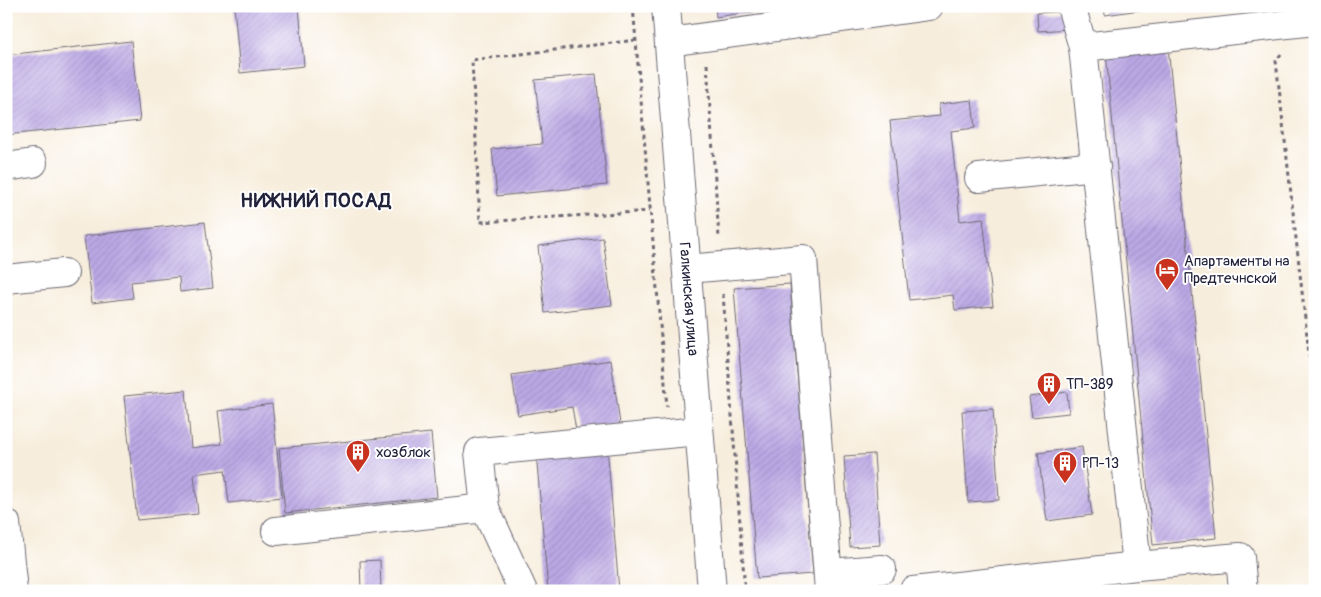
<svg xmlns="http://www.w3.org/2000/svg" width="1321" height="597" viewBox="0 0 1321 597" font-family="Pangolin,sans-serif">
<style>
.building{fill:url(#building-hatch)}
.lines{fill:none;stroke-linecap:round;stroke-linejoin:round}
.minor-casing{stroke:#6d6973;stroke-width:30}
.path{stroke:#6d6973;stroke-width:3;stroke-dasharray:4 4;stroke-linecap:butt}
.minor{stroke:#fff;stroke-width:28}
.labels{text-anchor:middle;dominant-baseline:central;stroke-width:4;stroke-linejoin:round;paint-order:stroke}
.poi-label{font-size:15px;fill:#22223b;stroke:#fff;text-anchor:start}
.street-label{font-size:15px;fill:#22223b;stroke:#fff}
.district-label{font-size:20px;font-weight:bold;letter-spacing:1px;fill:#22223b;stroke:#fff}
</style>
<defs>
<pattern id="building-hatch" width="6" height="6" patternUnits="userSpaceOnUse" patternTransform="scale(1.25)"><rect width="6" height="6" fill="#bba8e5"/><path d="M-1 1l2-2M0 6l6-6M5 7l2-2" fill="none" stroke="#a090c5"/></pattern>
</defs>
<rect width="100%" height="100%" fill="#fff"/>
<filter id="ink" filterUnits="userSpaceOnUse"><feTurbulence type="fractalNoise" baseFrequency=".02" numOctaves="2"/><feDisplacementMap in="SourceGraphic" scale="10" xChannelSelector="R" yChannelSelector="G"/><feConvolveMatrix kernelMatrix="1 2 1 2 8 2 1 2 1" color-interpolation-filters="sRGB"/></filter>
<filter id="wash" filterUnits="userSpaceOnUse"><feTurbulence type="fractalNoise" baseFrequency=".0096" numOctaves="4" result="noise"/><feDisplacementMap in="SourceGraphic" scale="20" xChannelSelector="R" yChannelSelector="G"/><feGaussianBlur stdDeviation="1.12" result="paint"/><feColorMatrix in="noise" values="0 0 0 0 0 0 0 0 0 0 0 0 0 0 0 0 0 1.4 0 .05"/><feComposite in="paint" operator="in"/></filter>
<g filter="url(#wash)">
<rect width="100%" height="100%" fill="#f7eddc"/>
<g id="blocks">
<path class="building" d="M234,6H299L304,66L240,73Z
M715,6H787V7L716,17Z
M1104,6H1161V7L1105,15Z
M1069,11L1071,29L1038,31L1037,13Z
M131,41L140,121L6,135V55Z
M1168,46L1216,538L1153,545L1106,53Z
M596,74L607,185L497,196L492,149L542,144L535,80Z
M972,100L975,128L951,131L960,221L983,218L993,306L955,310L953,295L909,300L890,121L940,116L939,104Z
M205,222L213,288L180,292L179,277L131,282L133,298L92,303L84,236Z
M603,238L612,305L545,313L538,246Z
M790,284L813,574L757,578L734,288Z
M611,360L620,424L576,430L572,407L518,415L512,375Z
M186,390L191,448L222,444L218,411L272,404L282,497L229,503L225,470L194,474L198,514L137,520L124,396Z
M1067,392L1069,413L1032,417L1029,397Z
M993,409L999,500L968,502L962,411Z
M431,433L437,497L285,513L279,448Z
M607,445L619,591H548L536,452Z
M1082,447L1092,515L1047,521L1038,453Z
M874,454L880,545L850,547L844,456Z
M380,560L381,591H361L360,561Z
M1200,587L1201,591H1168V589Z"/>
</g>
</g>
<g filter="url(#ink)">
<use href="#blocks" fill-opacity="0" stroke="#6d6973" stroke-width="1"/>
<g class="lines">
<defs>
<g id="minor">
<path id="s1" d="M666,6L712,591"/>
<path d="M1071,6L1083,47"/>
<path d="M669,42L929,6"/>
<path d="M6,167L33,163"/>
<path d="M979,178L1096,166"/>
<path d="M687,269L803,259L829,591"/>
<path d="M6,279L64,273"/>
<path d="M6,523L13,591"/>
<path d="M276,531L485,508"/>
<path d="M523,591L485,508L479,452L699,431"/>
<path d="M833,591L842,572L882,569"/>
<path d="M913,591L1137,566"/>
<path d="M1243,591L1240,557L1137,566L1083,47L1315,21"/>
</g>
</defs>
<use href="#minor" class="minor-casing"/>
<path class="path" d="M633,6L667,407
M636,40L472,60L480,222L650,211
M1281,54L1276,61L1315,407
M707,64L719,238
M723,294L745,591"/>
<use href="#minor" class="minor"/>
</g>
</g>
<defs>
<symbol id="hotel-pin" viewBox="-11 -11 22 30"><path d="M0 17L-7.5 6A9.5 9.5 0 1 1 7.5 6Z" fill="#c8321e" stroke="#fff"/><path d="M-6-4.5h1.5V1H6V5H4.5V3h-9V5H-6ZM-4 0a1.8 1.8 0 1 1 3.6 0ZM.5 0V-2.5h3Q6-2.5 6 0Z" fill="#fff"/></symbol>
<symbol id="building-pin" viewBox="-11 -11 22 30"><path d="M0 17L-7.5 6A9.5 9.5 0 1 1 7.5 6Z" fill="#c8321e" stroke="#fff"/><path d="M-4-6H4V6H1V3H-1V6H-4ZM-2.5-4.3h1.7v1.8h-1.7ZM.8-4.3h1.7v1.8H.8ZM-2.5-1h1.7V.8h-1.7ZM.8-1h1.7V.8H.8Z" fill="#fff"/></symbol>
</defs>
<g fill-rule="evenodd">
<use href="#hotel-pin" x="1153" y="256" width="28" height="38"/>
<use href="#building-pin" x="1035" y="370" width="28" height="38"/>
<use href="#building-pin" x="344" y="438" width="28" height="38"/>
<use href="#building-pin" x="1051" y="449" width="28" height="38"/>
</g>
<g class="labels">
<g class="poi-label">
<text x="1184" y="261">Апартаменты на<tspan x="1184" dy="17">Предтечнской</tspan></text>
<text x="1066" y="384">ТП-389</text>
<text x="376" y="452">хозблок</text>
<text x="1082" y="463">РП-13</text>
</g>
<g class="street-label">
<text stroke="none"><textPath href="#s1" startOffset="294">Галкинская улица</textPath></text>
</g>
<g class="district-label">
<text x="316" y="200">НИЖНИЙ ПОСАД</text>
</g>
</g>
<rect width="1321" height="597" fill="none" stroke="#fff" stroke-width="25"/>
</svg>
